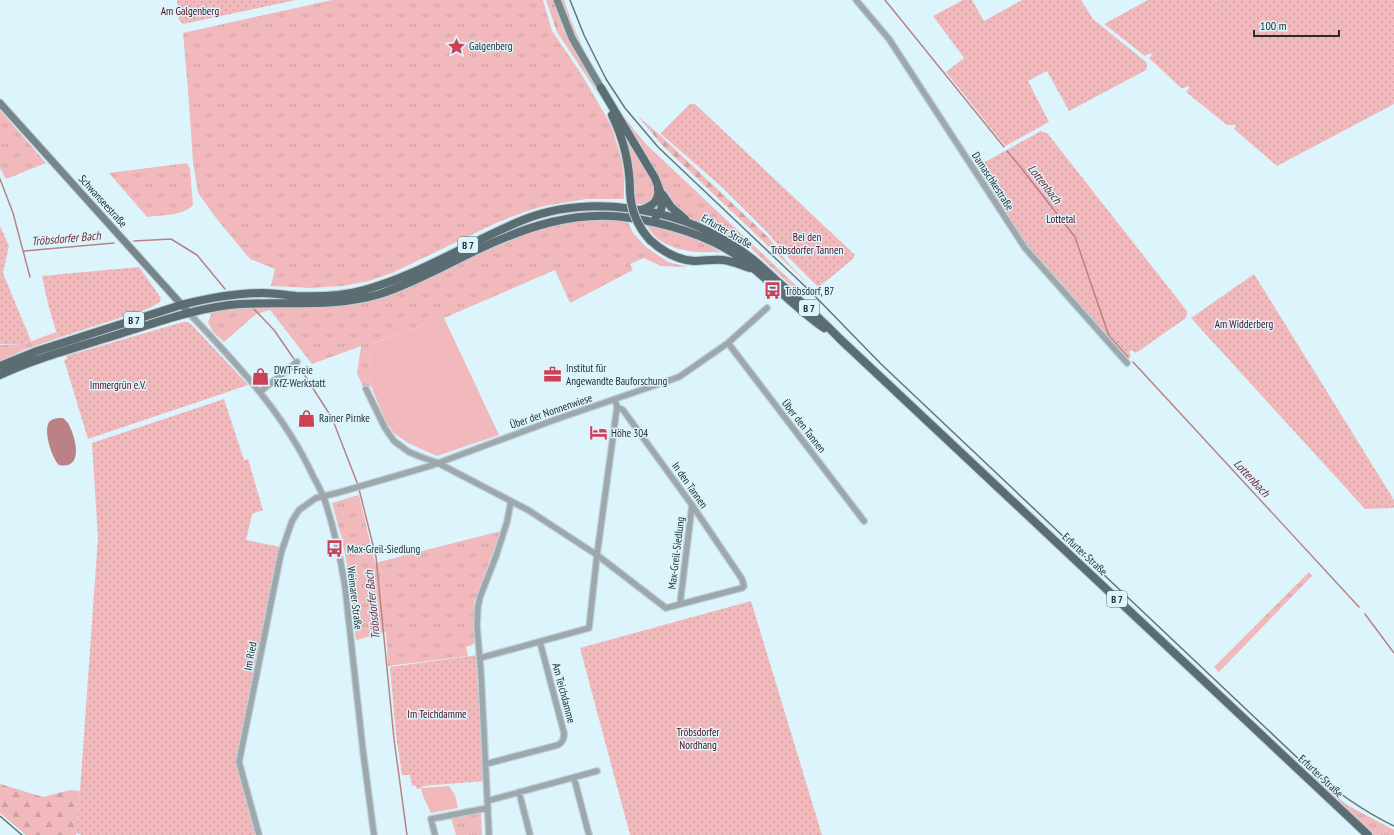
<svg xmlns="http://www.w3.org/2000/svg" width="1394" height="835" viewBox="0 0 1394 835" font-family="'PT Sans Narrow',sans-serif">
<style>
.grass{fill:url(#grass-tufts)}
.forest{fill:url(#forest-firs)}
.park{fill:#f1b9bb}
.garden{fill:url(#garden-dots)}
.water{fill:#bb8184}
.lines{fill:none;stroke-linecap:round;stroke-linejoin:round}
.stream{stroke:#bb8184;stroke-width:1.5}
.street-casing{stroke:#bbd2d8;stroke-width:8}
.secondary-casing{stroke:#bbd2d8;stroke-width:9}
.primary-casing{stroke:#bbd2d8;stroke-width:10}
.street{stroke:#9ea8ac;stroke-width:5.5}
.secondary{stroke:#77868b;stroke-width:7}
.primary{stroke:#5b6d73;stroke-width:8}
.rail{stroke:#657478;stroke-width:1.5}
.primary-bridge-casing{stroke:#bbd2d8;stroke-width:10;stroke-linecap:butt}
.primary-bridge{stroke:#5b6d73;stroke-width:8}
.labels{text-anchor:middle;dominant-baseline:central;stroke-width:3;stroke-linejoin:round;paint-order:stroke}
.shield{fill:#dcf5fc;stroke:#5d6b6f;stroke-width:1}
.shield-label{font-size:10px;font-weight:bold;fill:#263033}
.park-label{font-size:11px;fill:#510818;stroke:#dcf5fc}
.poi-label{font-size:11px;fill:#263033;stroke:#dcf5fc;text-anchor:start}
.street-label{font-size:11px;fill:#263033;stroke:#dcf5fc}
.water-label{font-size:12px;font-style:italic;fill:#762d36;stroke:#dcf5fc}
</style>
<defs>
<pattern id="grass-tufts" width="24" height="20" patternUnits="userSpaceOnUse"><rect width="24" height="20" fill="#f1b9bb"/><path d="M3 7l-1-3M5 7V3M7 7l1-3M15 17l-1-3M17 17v-4M19 17l1-3" fill="none" stroke="#ce9fa1"/></pattern>
<pattern id="forest-firs" width="22" height="20" patternUnits="userSpaceOnUse"><rect width="22" height="20" fill="#f1b9bb"/><path d="M5 1l3.5 6h-7zM16 11l3.5 6h-7z" fill="#ce9fa1"/></pattern>
<pattern id="garden-dots" width="8" height="8" patternUnits="userSpaceOnUse"><rect width="8" height="8" fill="#f1b9bb"/><path d="M2 2h.1M6 6h.1" fill="none" stroke="#ce9fa1" stroke-width="1.8" stroke-linecap="round"/></pattern>
</defs>
<rect width="100%" height="100%" fill="#dcf5fc"/>
<path class="grass" d="M332,0H543L552,31L580,72L603,111L612,128L622,161L624,177V199H586L544,206L524,212L496,223L392,273L369,281L343,286L311,288L271,286L275,269L250,259L216,218L198,193L193,162L188,90L183,33Z
M560,0H564C581,53 610,103 647,145L805,294L806,295L804,296H802L743,241L735,236L733,238L721,234L686,217L676,210L667,196L656,173L579,47Z
M563,28C572,50 588,69 597,92L557,32Z
M0,110L46,163L6,179L0,168Z
M629,141C637,154 648,168 652,183C654,187 655,194 653,198C650,206 640,206 634,202L626,143Z
M187,163L190,169L193,205C184,216 161,215 147,217L109,173Z
M574,220H627L633,233L646,247L668,262L688,267L661,266L644,258L630,264L633,270L570,303L555,270L444,318L384,339L370,346L369,374L371,386L364,389L357,373L361,346L312,364L270,310L256,314L224,342L213,332L208,322L211,315L210,313L223,310L261,305L381,296L528,232Z
M645,224C672,232 699,237 722,253C713,251 705,253 697,252C684,251 668,247 658,239C653,235 649,229 645,224Z
M56,332L58,338L26,349L0,361V345L24,344Z
M359,495L375,563L501,531L474,603V644L466,647L468,656L388,666L386,632L356,640L350,580L342,539L332,503Z
M1309,572L1312,576L1219,672L1214,667Z
M1307,771L1347,805L1394,830V835H1372L1305,773Z
M481,813L482,835H456L451,818Z"/>
<path class="forest" d="M546,0H554L563,28L557,32Z
M638,116L661,136L769,238L787,262L811,287L661,144Z
M0,784L43,797L70,790L80,791L76,835H26L0,813Z"/>
<path class="park" d="M444,318L499,435L437,456L408,443L394,433L386,422L371,386L369,374L370,346L384,339Z
M449,786L455,795L458,808L431,813L423,796L421,788Z"/>
<path class="garden" d="M177,0H296L183,24L179,20Z
M963,0H972L984,21L1022,0H1081L1093,19L1146,62L1147,64L1146,70L1069,111L1047,71L1028,81L1049,122L1005,146L946,72L964,58L933,16Z
M1148,0H1214L1216,1L1218,0H1394V104L1277,166L1234,129L1236,126L1235,125H1227L1186,92L1190,87L1188,86L1184,88H1181L1149,58L1152,55L1151,53L1145,56L1104,24Z
M690,104H695L855,255L853,259L820,286H817L789,258L767,232L723,188L661,134V133Z
M1041,131L1048,134L1187,311L1186,318L1136,353L1131,350L1129,352L1131,356L1127,360L1027,246L976,167Z
M0,226L9,246L3,273L31,341L24,344H0Z
M139,267L161,298L160,302L150,308L58,338L48,304L42,276Z
M1254,274L1394,500V508L1365,509L1191,318Z
M183,322H188L192,325L248,385L88,439L64,360L67,359L66,356Z
M224,399L244,460L248,459L263,510L252,514L246,540L280,547L238,761L258,835H82L76,833L80,791L98,538L92,443Z
M751,601L822,835H630L580,648Z
M478,655L484,781L423,786L421,788L417,789L416,786L412,785L410,775H402L396,735L390,667Z"/>
<path class="water" d="M63,418C65,420 68,422 69,425C76,438 84,470 59,465C52,459 42,428 50,421C54,418 58,418 63,418Z"/>
<g class="lines">
<path class="stream" d="M885,0L1004,147
M1007,151L1022,169L1075,237L1109,336L1128,357
M0,179L13,213L30,277
M134,241L171,239L197,255L225,289
M24,251L114,243
M254,309L274,330L294,359
M1133,362L1359,607
M298,365L332,418L358,485
M359,489L376,557L394,739L407,835
M1365,614L1394,653"/>
<defs>
<path id="street" d="M856,0L889,39L1025,248L1127,363
M189,313C236,363 284,413 313,476C317,483 321,491 324,498C334,527 340,556 345,586L363,751L374,835
M728,343L864,521
M366,389L385,428L394,441L409,452L421,457L438,463L528,510L597,555L666,608L742,588L744,586L742,579L692,505L623,410L617,407L615,400
M260,392L297,362
M680,604L692,505
M480,658L589,628L597,555L617,407
M486,764L558,745C563,742 564,739 564,733L540,642
M574,778L589,835
M519,792L530,835
M487,801L597,771
M259,835L239,762L281,553L292,521L299,510L316,498L337,493L430,466L554,420L679,377L728,343L767,308
M435,835L431,819L488,808
M489,835L481,674L477,626L478,606L480,597L496,556L507,522L511,501"/>
<path id="secondary" d="M557,0L572,38L601,88
M0,103L189,313"/>
<path id="primary" d="M601,88L655,178L663,199L661,210L656,217
M612,115C624,140 630,164 630,192
M663,195L671,207L685,219
M641,210C652,206 660,201 658,189
M650,240C662,251 677,260 694,261C704,261 713,259 723,260C732,261 741,265 750,268
M0,366L37,351L181,305C209,298 235,293 263,293C274,293 285,295 296,296C318,297 342,296 364,290C420,275 469,242 523,220C588,194 673,207 731,244C748,254 762,267 776,280C798,299 820,318 840,339L1368,835
M0,375C36,358 75,348 113,336C151,324 190,310 229,305C280,300 330,309 380,294C414,283 445,265 477,250C525,227 577,209 631,218C666,223 710,236 739,257C769,279 794,307 824,328"/>
</defs>
<use href="#street" class="street-casing"/>
<use href="#secondary" class="secondary-casing"/>
<use href="#primary" class="primary-casing"/>
<use href="#street" class="street"/>
<use href="#secondary" class="secondary"/>
<use href="#primary" class="primary"/>
<path class="rail" d="M570,0L584,35L606,79L625,108L658,147L810,291L881,364L1305,765C1332,789 1361,810 1394,826
M0,816L22,835"/>
<defs>
<path id="primary-bridge" d="M630,192C631,210 637,226 650,240"/>
</defs>
<use href="#primary-bridge" class="primary-bridge-casing"/>
<use href="#primary-bridge" class="primary-bridge"/>
</g>
<defs>
<symbol id="sight-bare" viewBox="-9 -9 18 18"><path d="M0-6L1.8-2.2L6-1.7L2.9 1.2L3.7 5.4L0 3.3L-3.7 5.4L-2.9 1.2L-6-1.7L-1.8-2.2Z" fill="#cf3f56" stroke="#dcf5fc" stroke-width="2.5" paint-order="stroke"/></symbol>
<symbol id="bus-bare" viewBox="-9 -9 18 18"><path d="M-5-6H5V4H4V6H2V4H-2V6H-4V4H-5ZM-3.5-4V0h7V-4ZM-3.5 1.2v1.5H-2V1.2ZM2 1.2v1.5H3.5V1.2Z" fill="#cf3f56" stroke="#dcf5fc" stroke-width="2.5" paint-order="stroke"/></symbol>
<symbol id="office-bare" viewBox="-9 -9 18 18"><path d="M-6-3h4V-5.5h4V-3h4V5H-6ZM-1-4.5V-3h2v-1.5ZM-6 0V1H6V0Z" fill="#cf3f56" stroke="#dcf5fc" stroke-width="2.5" paint-order="stroke"/></symbol>
<symbol id="shop-bare" viewBox="-9 -9 18 18"><path d="M-5-2.5h2.3a2.7 3.5 0 0 1 5.4 0H5L5.5 6h-11ZM-1.5-2.5h3a1.5 2.3 0 0 0-3 0Z" fill="#cf3f56" stroke="#dcf5fc" stroke-width="2.5" paint-order="stroke"/></symbol>
<symbol id="hotel-bare" viewBox="-9 -9 18 18"><path d="M-6-4.5h1.5V1H6V5H4.5V3h-9V5H-6ZM-4 0a1.8 1.8 0 1 1 3.6 0ZM.5 0V-2.5h3Q6-2.5 6 0Z" fill="#cf3f56" stroke="#dcf5fc" stroke-width="2.5" paint-order="stroke"/></symbol>
</defs>
<g fill-rule="evenodd">
<use href="#sight-bare" x="444" y="34" width="25" height="25"/>
<use href="#bus-bare" x="760" y="278" width="25" height="25"/>
<use href="#office-bare" x="540" y="362" width="25" height="25"/>
<use href="#shop-bare" x="248" y="364" width="25" height="25"/>
<use href="#shop-bare" x="294" y="406" width="25" height="25"/>
<use href="#hotel-bare" x="586" y="420" width="25" height="25"/>
<use href="#bus-bare" x="322" y="536" width="25" height="25"/>
</g>
<g class="labels">
<g class="shield">
<rect x="458" y="237" width="20" height="16" rx="3"/>
<rect x="799" y="300" width="20" height="16" rx="3"/>
<rect x="124" y="312" width="20" height="16" rx="3"/>
<rect x="1107" y="591" width="20" height="16" rx="3"/>
</g>
<g class="shield-label">
<text x="468" y="245">B 7</text>
<text x="809" y="308">B 7</text>
<text x="134" y="320">B 7</text>
<text x="1117" y="599">B 7</text>
</g>
<g class="park-label">
<text x="190" y="11">Am Galgenberg</text>
<text x="1061" y="219">Lottetal</text>
<text x="807" y="237">Bei den<tspan x="807" dy="13">Tröbsdorfer Tannen</tspan></text>
<text x="1244" y="324">Am Widderberg</text>
<text x="118" y="385">Immergrün e.V.</text>
<text x="437" y="714">Im Teichdamme</text>
<text x="698" y="732">Tröbsdorfer<tspan x="698" dy="13">Nordhang</tspan></text>
</g>
<g class="poi-label">
<text x="469" y="46">Galgenberg</text>
<text x="785" y="291">Tröbsdorf, B7</text>
<text x="566" y="368">Institut für<tspan x="566" dy="13">Angewandte Bauforschung</tspan></text>
<text x="274" y="370">DWT Freie<tspan x="274" dy="13">KfZ-Werkstatt</tspan></text>
<text x="319" y="418">Rainer Pirnke</text>
<text x="611" y="433">Höhe 304</text>
<text x="347" y="549">Max-Greil-Siedlung</text>
</g>
<g class="street-label">
<text transform="translate(993 181) rotate(57)">Damaschkestraße</text>
<text transform="translate(103 201) rotate(48)">Schwanseestraße</text>
<text transform="translate(727 231) rotate(30)">Erfurter Straße</text>
<text transform="translate(551 411) rotate(-19)">Über der Nonnenwiese</text>
<text transform="translate(804 426) rotate(52)">Über den Tannen</text>
<text transform="translate(690 485) rotate(55)">In den Tannen</text>
<text transform="translate(676 553) rotate(-83)">Max-Greil-Siedlung</text>
<text transform="translate(1085 554) rotate(43)">Erfurter Straße</text>
<text transform="translate(355 598) rotate(83)">Weimarer Straße</text>
<text transform="translate(250 656) rotate(-79)">Im Ried</text>
<text transform="translate(564 693) rotate(75)">Am Teichdamme</text>
<text transform="translate(1321 776) rotate(43)">Erfurter Straße</text>
</g>
<g class="water-label">
<text transform="translate(1045 184) rotate(52)">Lottenbach</text>
<text transform="translate(66 238) rotate(-5)">Tröbsdorfer Bach</text>
<text transform="translate(1252 478) rotate(47)">Lottenbach</text>
<text transform="translate(372 605) rotate(-96)">Tröbsdorfer Bach</text>
</g>
</g>
<path d="M1254 30v6h85v-6" fill="none" stroke="#263033" stroke-width="2"/>
<text x="1260" y="30" font-size="12" fill="#263033" stroke="#dcf5fc" stroke-width="3" paint-order="stroke">100 m</text>
</svg>
